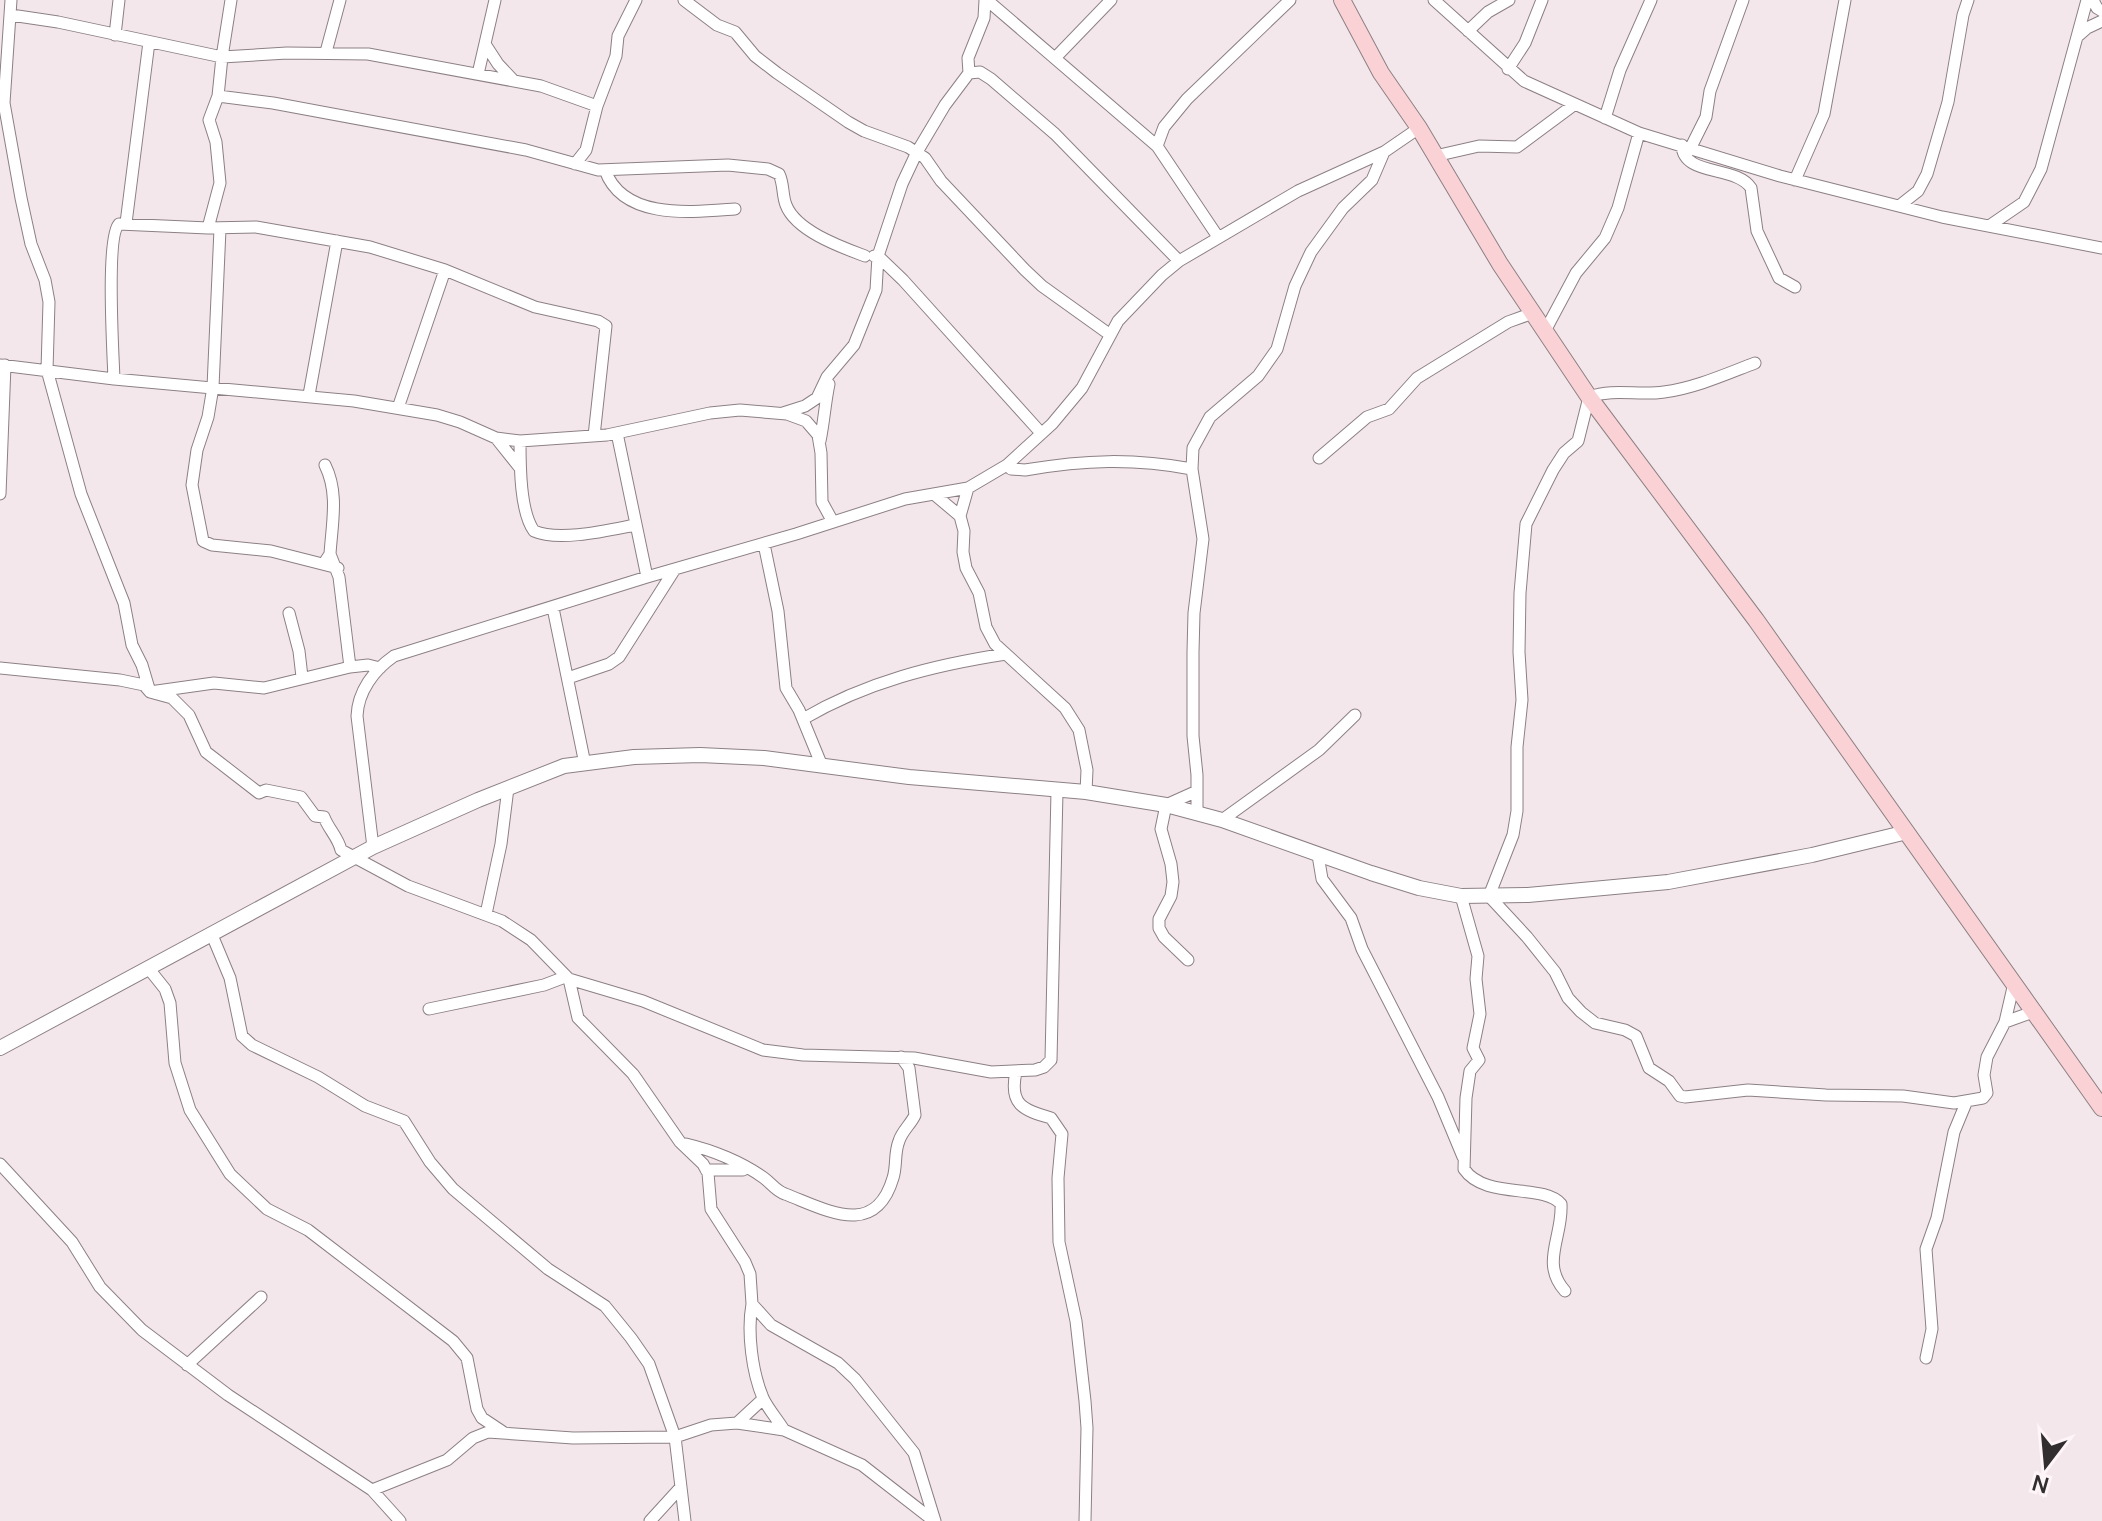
<svg xmlns="http://www.w3.org/2000/svg" width="2102" height="1521" viewBox="0 0 2102 1521" font-family="Manrope,sans-serif">
<style>
.lines{fill:none;stroke-linecap:round;stroke-linejoin:round}
.minor-casing{stroke:#8c8084;stroke-width:13}
.tertiary-casing{stroke:#8c8084;stroke-width:16}
.secondary-casing{stroke:#8c8084;stroke-width:18}
.minor{stroke:#fff;stroke-width:11}
.tertiary{stroke:#fff;stroke-width:14}
.secondary{stroke:#fad2d6;stroke-width:16}
</style>
<rect width="100%" height="100%" fill="#f4e7eb"/>
<g class="lines">
<defs>
<path id="minor" d="M11,0L4,103L21,198L31,244L45,280L49,302L47,370L81,494L124,603L132,645L142,665L150,692L172,698L189,715L206,752L259,793L266,790L301,797L315,816L324,817C329,830 338,837 341,850L408,886L502,921L531,940L569,979L643,1001L763,1050L803,1055L914,1058L991,1072L1035,1070L1044,1067L1051,1060L1057,791
M231,0L222,57L287,53L368,54L541,86L597,106L586,150L575,164
M684,0L717,25L735,32L755,56L777,73L848,122L864,131L908,147L925,158L941,181L1025,270L1042,286L1109,334
M987,0L1157,146
M1434,0L1524,81L1639,133L1780,176L1942,217L2102,248
M2093,0L2097,8L2102,11
M11,15L58,22L222,57L218,96L209,120L216,142L220,183L208,228
M1468,31L1488,12L1509,0
M115,35L119,0
M2079,35L2087,28L2102,21
M485,44L498,64L514,81
M326,52L340,0
M1055,58L1111,0
M1508,69L1525,43L1542,0
M969,73L980,72L991,79L1055,134L1179,261
M478,74L495,0
M218,96L273,103L526,150L598,170L728,165L768,169L779,174C784,184 782,195 786,205C796,231 841,247 865,256
M597,106L616,56L618,36L636,0
M1605,118L1620,70L1651,0
M1682,145C1683,177 1736,165 1751,188L1757,231L1779,278L1795,287
M1691,147L1706,117L1710,91L1743,0
M1435,156L1479,146L1517,147L1575,104
M605,170C623,221 694,212 735,209
M1795,180L1824,114L1845,0
M1899,206L1918,191L1927,174L1948,102L1963,15L1968,0
M126,223L149,42
M1989,226L2024,202L2041,169L2087,0
M220,229L213,387L208,417L197,450L192,485L203,541L212,545L271,551L338,568
M1218,237L1157,146L1164,127L1187,99L1290,0
M874,256H878L903,280L1041,433
M1545,331L1576,273L1605,238L1618,208L1639,133
M1755,363C1726,374 1695,388 1664,392C1638,396 1615,388 1589,397L1578,441L1564,453L1553,470L1526,524L1520,593L1519,652L1522,700L1517,747V811L1513,835L1489,896L1527,937L1555,972L1568,998L1581,1012L1595,1023L1625,1030L1636,1036L1649,1068L1669,1081L1680,1096L1685,1097L1748,1090L1826,1095L1903,1096L1954,1103L1983,1098L1987,1093L1984,1075L1987,1057L2005,1022L2014,983
M0,365L114,379L354,401L437,415L460,422L496,438L520,441L607,435L710,413L740,410L787,414L806,421L818,435L821,453L822,502L833,522
M114,379C113,353 106,236 119,224L208,228L256,227L370,247L445,270
M309,395L337,241
M398,408L445,270L535,307L598,321L606,326L594,436
M783,413L805,406L817,398L827,377L854,345L876,290L878,256L902,184L917,152L945,105L969,73L968,58L984,18L985,0
M617,433L647,577
M496,438L520,468
M520,441C520,465 520,512 534,531C559,542 609,530 635,525
M820,441C824,422 825,403 829,384
M1319,458L1367,417L1389,409L1417,378L1508,322L1533,313
M325,465C339,493 332,523 330,554L326,560
M1007,465L1011,469L1025,470C1085,460 1132,458 1192,469
M968,488L960,516L964,531L963,552L966,568L979,593L986,627L995,644L1065,708L1079,730L1087,770L1086,792
M0,494L5,365
M935,495L960,516
M764,544L778,611L786,688L799,710L822,766
M330,554L339,577L350,667
M553,608L585,764
M289,613L299,651L302,677
M0,668L120,680L144,685L150,692L214,683L264,688L350,667L368,665L380,668
M568,678L609,664L619,657L675,569
M803,719C866,682 934,665 1006,654
M1197,813V775L1193,736V652L1194,613L1203,539L1192,469L1193,448L1210,417L1258,376L1277,349L1295,286L1311,252L1343,208L1372,180L1384,152
M1222,820L1319,750L1355,715
M373,847L357,716C358,691 374,670 394,656L647,577L796,534L905,499L968,488L1007,465L1052,424L1082,388L1118,321L1162,275L1179,261L1298,191L1384,152L1419,128
M1318,855L1322,879L1351,918L1362,949L1438,1097L1463,1157
M1461,896L1478,956L1476,979L1480,1014L1473,1048L1479,1060L1470,1071L1466,1098L1464,1169C1485,1200 1543,1183 1561,1204C1563,1237 1540,1263 1565,1291
M486,914L501,844L508,788
M212,935L230,978L242,1036L252,1045L318,1077L365,1106L404,1121L430,1162L453,1189L548,1269L605,1306L631,1338L649,1364L675,1437L685,1521
M1188,960L1164,937L1159,928V919L1171,896L1173,882L1171,864L1161,829L1166,805L1195,792
M149,969L165,989L170,1003L175,1063L190,1110L230,1174L267,1209L308,1230L453,1341L467,1358L477,1409L482,1418L503,1432
M569,979L578,1018L633,1074L680,1142L703,1164L708,1173L711,1209L745,1262L750,1274L752,1304L771,1325L838,1363L855,1379L914,1453L935,1521
M429,1009L544,985L565,977
M2005,1022L2036,1011
M1016,1072C1009,1104 1022,1110 1051,1118L1062,1134L1058,1178L1059,1242L1076,1321L1085,1401L1087,1428L1085,1521
M686,1144C712,1150 742,1162 764,1178C772,1184 776,1191 785,1194C827,1210 875,1239 893,1178C897,1166 894,1153 899,1141C902,1131 911,1124 915,1115L909,1068L901,1057
M0,1164L72,1242L100,1287L142,1330L228,1395L372,1490L400,1521
M706,1170H743
M752,1304C747,1332 752,1372 763,1398C768,1409 778,1420 784,1430
M1926,1358L1932,1329L1926,1249L1937,1218L1954,1132L1966,1103
M187,1365L261,1297
M737,1423L763,1399
M372,1490L447,1460L473,1438L488,1432L573,1438L675,1437L711,1425L737,1423L784,1430L862,1465L934,1521
M650,1521L681,1487"/>
<path id="tertiary" d="M0,1048L373,847L478,800L564,766L634,757L700,755L764,758L909,777L1086,792L1166,805L1222,820L1371,873L1419,888L1461,896L1528,895L1668,882L1812,855L1907,832"/>
<path id="secondary" d="M1342,0L1381,73L1419,128L1500,264L1589,397L1756,620L2102,1108"/>
</defs>
<use href="#minor" class="minor-casing"/>
<use href="#tertiary" class="tertiary-casing"/>
<use href="#secondary" class="secondary-casing"/>
<use href="#minor" class="minor"/>
<use href="#tertiary" class="tertiary"/>
<use href="#secondary" class="secondary"/>
</g>
<g transform="translate(2046 1465) rotate(196)" stroke="#fef5f8" stroke-width="6" paint-order="stroke">
<path d="M0-6L14 30L0 20L-14 30Z" fill="#322d2f"/>
<text y="-12" font-size="22" font-weight="bold" text-anchor="middle" fill="#322d2f">N</text>
</g>
</svg>
